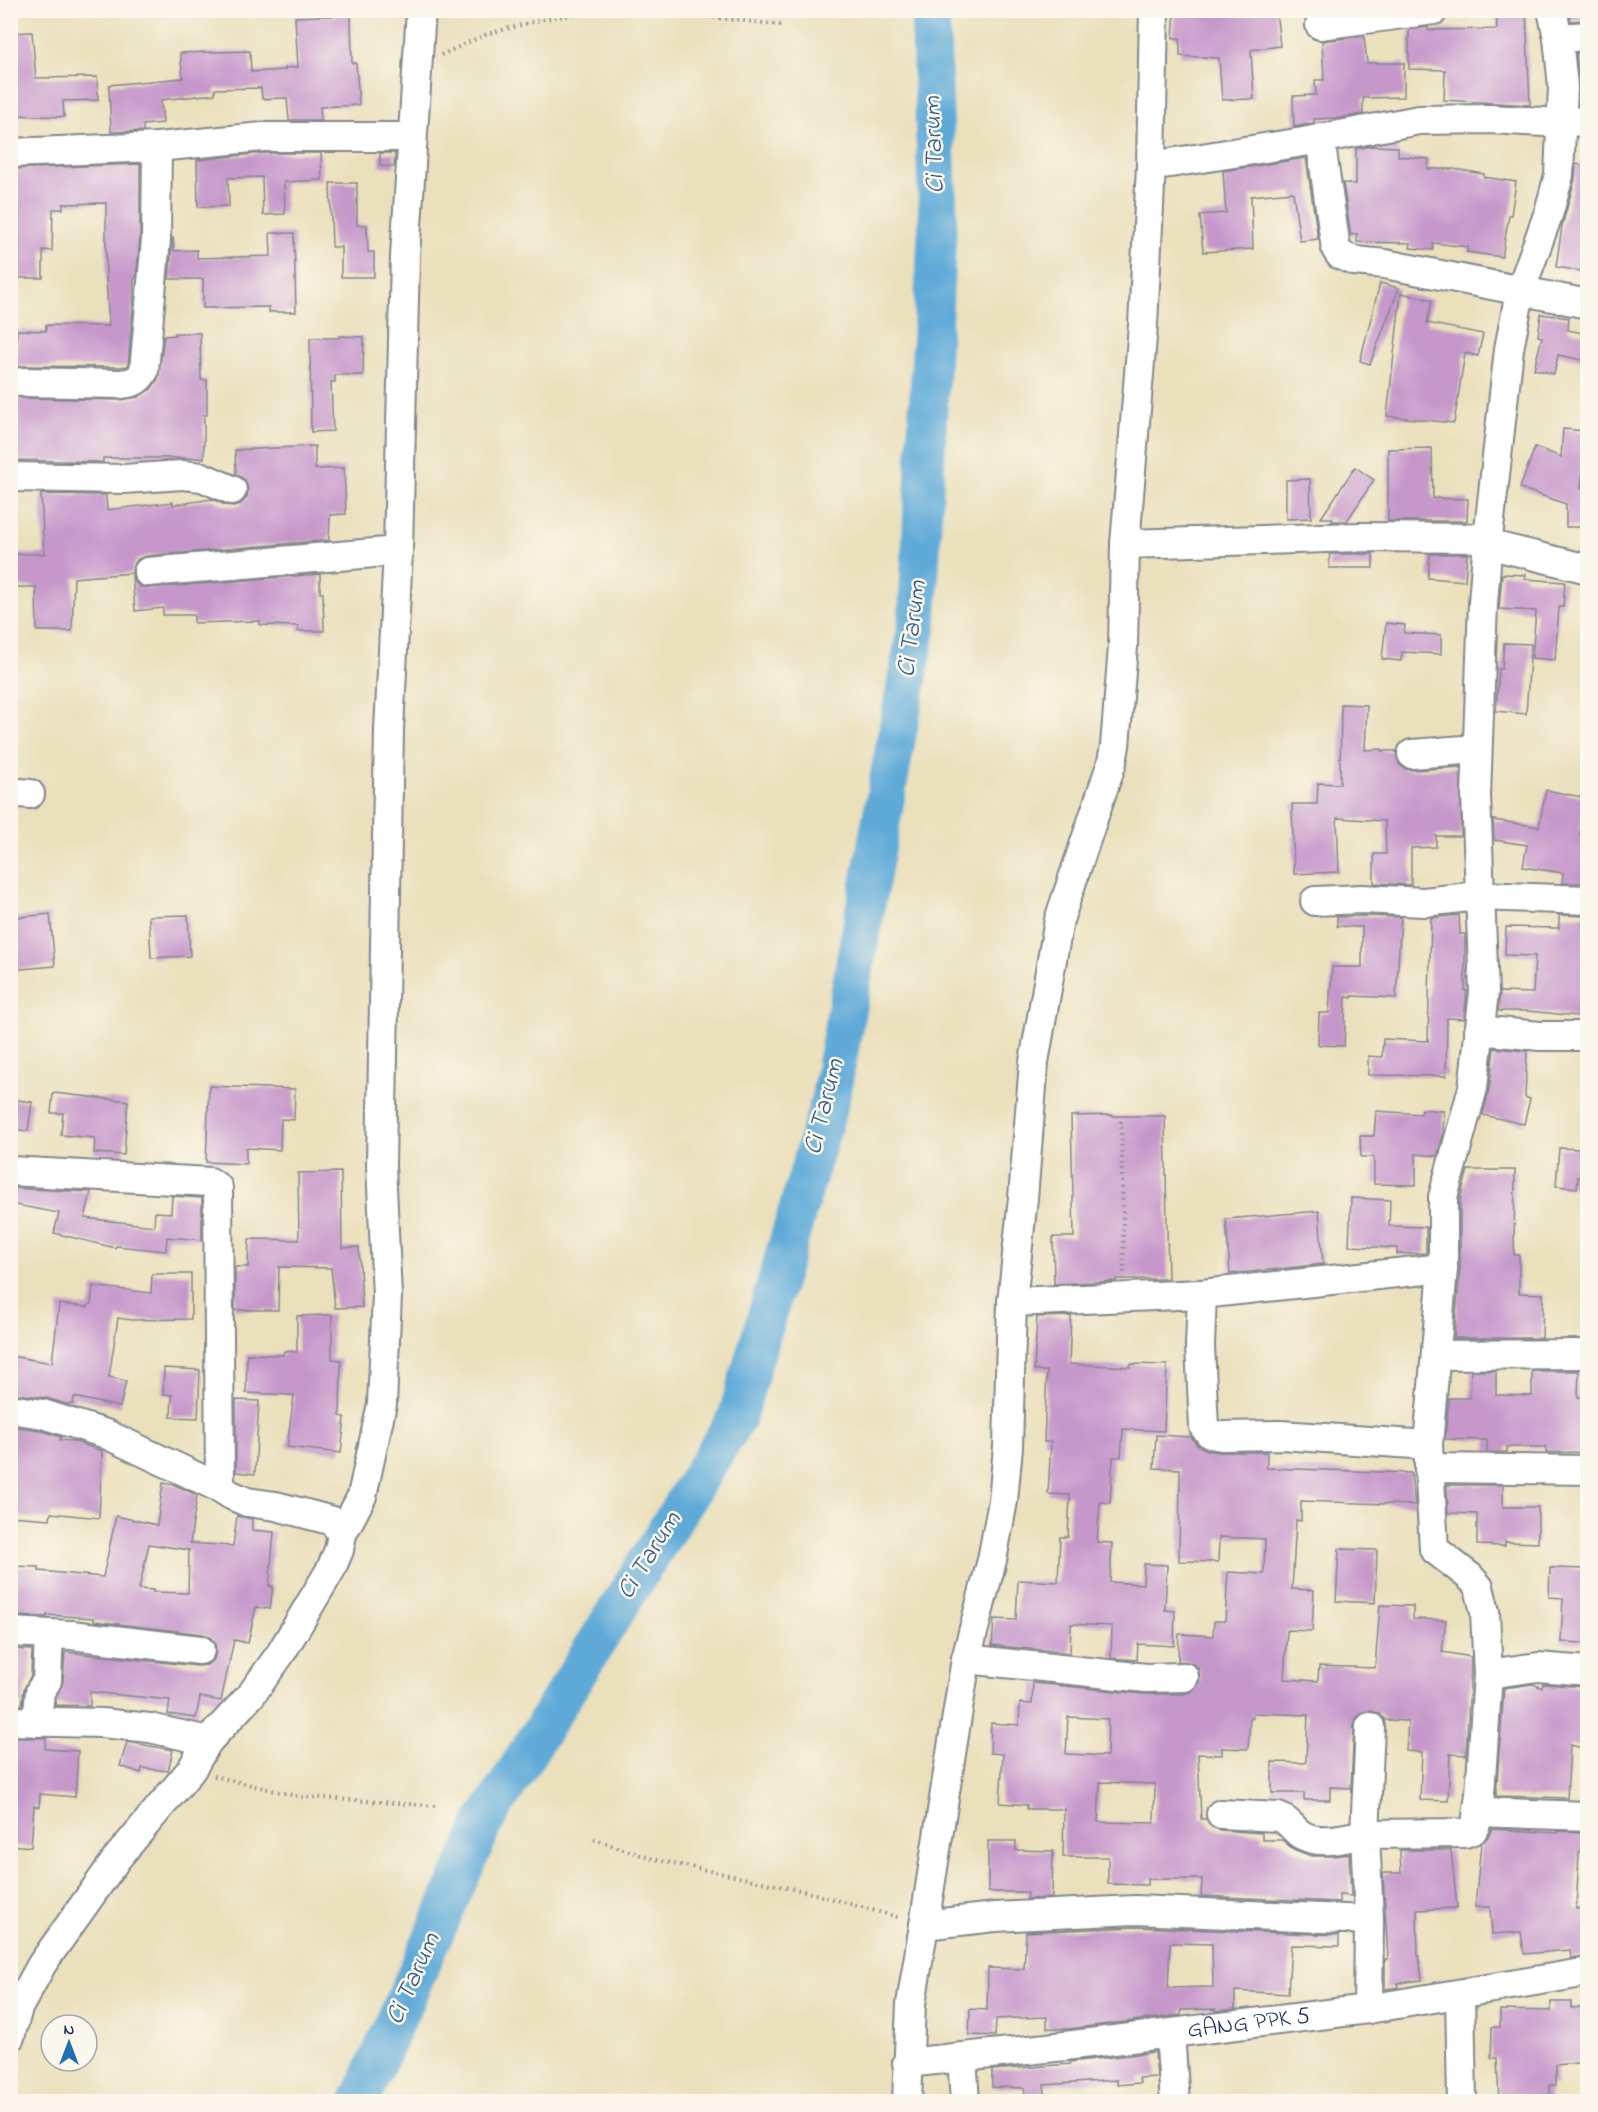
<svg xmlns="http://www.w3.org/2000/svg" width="1598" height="2112" viewBox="0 0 1598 2112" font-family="'Indie Flower',sans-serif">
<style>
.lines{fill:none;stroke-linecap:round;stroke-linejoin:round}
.river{stroke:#5faad8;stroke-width:39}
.building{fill:#c697cb;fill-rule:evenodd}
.minor-casing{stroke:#83888d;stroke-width:32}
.path{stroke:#83888d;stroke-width:4;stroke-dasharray:1.5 4.5;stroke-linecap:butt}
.minor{stroke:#fff;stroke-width:28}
.labels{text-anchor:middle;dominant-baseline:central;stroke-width:5;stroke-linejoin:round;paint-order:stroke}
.street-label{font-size:24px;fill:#1b2f5e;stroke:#fbf7ec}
.water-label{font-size:26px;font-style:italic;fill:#335a89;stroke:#fbf7ec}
</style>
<rect width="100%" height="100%" fill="#fbf7ec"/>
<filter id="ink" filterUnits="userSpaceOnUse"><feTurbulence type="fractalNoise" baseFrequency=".0167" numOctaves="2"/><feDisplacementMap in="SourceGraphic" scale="12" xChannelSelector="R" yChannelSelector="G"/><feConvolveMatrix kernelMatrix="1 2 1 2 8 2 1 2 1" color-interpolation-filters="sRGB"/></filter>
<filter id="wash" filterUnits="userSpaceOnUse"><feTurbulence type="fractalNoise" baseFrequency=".008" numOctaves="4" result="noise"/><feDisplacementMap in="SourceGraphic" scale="24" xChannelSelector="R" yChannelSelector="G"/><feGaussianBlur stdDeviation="1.35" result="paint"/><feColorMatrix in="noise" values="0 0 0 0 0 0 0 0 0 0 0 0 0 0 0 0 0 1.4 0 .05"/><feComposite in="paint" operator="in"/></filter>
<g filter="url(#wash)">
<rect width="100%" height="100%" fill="#ebe0bc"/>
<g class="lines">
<path class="river" d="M359,2102L485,1821L737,1417L830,1100L917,626L938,215L930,10"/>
</g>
<g id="blocks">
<path class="building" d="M1175,10H1276L1280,46L1251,50L1254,99L1222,100L1219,58L1180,56V38H1173Z
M1496,10H1526L1530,105L1444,100L1445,70L1409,69V30L1428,27V30L1497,29Z
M1569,10H1585V20L1571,21Z
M322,16H351L352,63H356L359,105L320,107L321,120H289L287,98L262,99L261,88L215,89V94L161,100L163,123L143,125V131L111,132L109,85L183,78L180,53L250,51L251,72L285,70V68L298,67L295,17Z
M32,32L36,78L97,77L98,100L63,101L64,117L13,115L10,33Z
M1364,36L1367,63H1404V97L1363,98V114L1340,118L1314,119V123L1294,127L1293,96L1316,95L1315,80H1324L1322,41Z
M1576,53H1587V75L1578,76Z
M1371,146L1398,147V156L1429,159L1428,169H1454L1484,174V177L1516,182L1511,215H1509L1502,257L1467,252L1468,247L1433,243V250L1410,248L1411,243L1357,242V234L1351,235L1343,183L1356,184V149Z
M264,153H321L322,180L284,182L285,214L263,215L262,177L228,178L229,206L198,207L197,160Z
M380,153H395L394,167L380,166Z
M1306,158L1318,239L1300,241L1293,192L1251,196L1253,249L1203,252L1200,215L1226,213L1223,171Z
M140,164V238L136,278H134V295L128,366L120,367L22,366L15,367L17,330L46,331V325L109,326L106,278V203L63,204V209H53L52,251L43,250V278H19V214H10V169Z
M1576,164L1587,166V272L1556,267L1562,226L1575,179Z
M330,183H357V225H367L368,252H374V277H341V247H332Z
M270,233H294L296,312H269V307L203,308V279H169L173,237L174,251L197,250V258L271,256Z
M1380,283L1399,288L1370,364L1360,361Z
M1401,293L1432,300L1427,323L1483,334L1478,356L1465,353L1454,423L1387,416Z
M1541,314L1569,318L1568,330L1587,334V361L1558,355L1554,374L1534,369L1542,337L1538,336Z
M175,333H200L201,380H207V415H204V458H103V462L10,460L12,394L22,398L121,400L138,397L151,389L158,379L164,336L175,335Z
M339,336L364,337L363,375H335V382H331L333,431L311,432L310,338H339Z
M1563,429L1586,431L1581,488H1587V527H1566V504L1520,488L1535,447L1561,457Z
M315,446V469L344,468L346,514L330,515L329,540L147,556L138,559L133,566L132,573L74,578L72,631H37L36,587H10V554H44L41,494L106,495L107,510L173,502V505L212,499L225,505L234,506L241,504L247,497L248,489L245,480L236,474L235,450Z
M1432,448L1433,498L1468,499L1467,521H1388V449Z
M1355,467L1374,480L1347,521H1332L1333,518H1321Z
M1310,479L1311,518L1286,519V480Z
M1330,554H1373V568H1329Z
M1430,554H1467L1465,581L1428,578Z
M132,574L134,581L140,587L149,588L320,574V593H323L324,631H298V626L260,625V621L194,623V615H163V608L135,611Z
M1502,574L1526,575L1525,579L1565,582L1563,607H1559L1555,660L1532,658L1536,611L1499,609Z
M1386,623L1405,625L1404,633L1441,635V654L1402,652L1401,661L1382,659Z
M1504,643L1531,644L1526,714L1496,711L1499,669H1502Z
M1341,704L1367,705L1365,750L1382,749V751H1396L1399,764L1405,769L1413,770L1461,767V836H1436V847L1411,848V885L1374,883V854H1386L1385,821L1337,818L1339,872L1294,874L1292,804H1317L1318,783L1340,784Z
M1546,790L1587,798L1579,836L1587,837V883H1562L1563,873L1523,867L1527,845L1494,840L1493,820L1539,827Z
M50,914L55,966L10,970V918Z
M188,915L190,956L151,958L149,916Z
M1459,915L1460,934H1465V991H1467L1464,1019L1447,1018L1446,1076L1368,1075V1056L1382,1057L1383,1039L1428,1041L1431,918Z
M1559,915L1587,916V1017L1528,1011H1498L1500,992L1533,993L1535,956L1505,955L1506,927L1559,928Z
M1362,916L1401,917L1396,998L1352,996V998L1346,997L1344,1046L1318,1045L1319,1013H1329L1332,967H1362V927L1337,926V917Z
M1494,1048L1527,1051L1525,1097L1530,1099L1524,1124L1483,1115L1489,1090Z
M209,1086L295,1089L294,1120L281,1119L280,1150L246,1148V1164L206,1162Z
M53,1093L128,1101L124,1155L94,1153L95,1138L61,1135L63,1113H51Z
M10,1099L32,1102L28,1131L10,1129Z
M1422,1109L1444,1111L1443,1135L1437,1156L1416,1154V1185L1374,1184V1157H1361L1360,1136H1374L1376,1111L1421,1114Z
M1112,1115V1116H1165L1168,1279H1116V1281L1054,1284L1053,1237H1074L1071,1116Z
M1559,1148L1580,1149L1579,1154H1587V1177H1578L1577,1188L1556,1186Z
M1468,1170H1515L1514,1255H1519V1293L1543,1294L1542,1338H1454L1460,1268V1199Z
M341,1172L342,1248L359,1247L362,1307L335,1308L331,1268L279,1267L278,1310H235V1267H248L249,1239L299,1240L298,1173Z
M10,1188L91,1192L85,1218L154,1226L155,1212L171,1213L172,1196L202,1198V1240L167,1237L166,1251L116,1246L115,1248L54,1233L59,1213L10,1204Z
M1351,1198L1390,1200L1389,1226L1426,1227V1253L1397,1254V1248L1349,1246Z
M1319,1211L1323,1264L1230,1274L1226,1219Z
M152,1274H191V1319L132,1320L118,1318L109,1377L126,1381L120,1407L74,1397L73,1404H66L46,1398L10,1393V1356L52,1363L59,1304L88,1307L89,1304H91L93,1286L151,1293Z
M332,1315V1359L341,1360L340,1416L345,1417L341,1453L287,1447L294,1395L246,1393L247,1354L283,1355L284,1351L297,1352V1316Z
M1071,1316L1069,1364L1130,1367V1364L1167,1365L1164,1431L1123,1429L1121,1457H1113L1110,1503L1100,1502L1097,1542L1112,1543L1110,1582L1143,1584L1144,1564L1167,1565L1165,1610L1175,1611L1174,1646L1138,1644L1137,1660L1111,1658L1112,1626L1071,1624L1070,1653L992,1645L994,1619L1016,1620L1018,1580L1058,1582L1060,1537H1068L1070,1495L1048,1494L1051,1442H1044L1047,1371L1034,1370L1037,1317Z
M164,1368L200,1370L198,1418L171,1417L172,1395L163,1394Z
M1471,1371H1496V1395L1532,1396V1371H1579L1578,1397L1587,1398V1452L1546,1453V1447H1507V1452H1487V1440L1445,1439L1449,1398H1470Z
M236,1400L259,1401L255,1474L236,1472Z
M10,1426L39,1430L61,1437L60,1440L73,1441L102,1451L99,1518L51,1513L50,1519L10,1516Z
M1156,1435L1191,1437L1197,1445L1207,1450L1219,1452H1267V1468L1411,1473L1415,1505L1301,1501V1521L1296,1520L1292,1589L1314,1590L1312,1631L1287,1630L1284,1679L1318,1681L1319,1666L1375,1668L1380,1605L1413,1606V1619L1446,1620L1442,1652L1471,1657V1667L1466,1755L1450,1754L1448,1801L1420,1800L1422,1752L1406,1751L1408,1721L1385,1720L1379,1713L1371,1711L1362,1713L1356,1719L1354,1726L1351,1788L1330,1787V1800H1304V1793H1272V1762L1305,1763L1306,1761L1308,1715L1253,1713V1718H1250L1248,1749L1222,1748V1755L1198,1754L1201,1819H1206L1212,1827L1220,1830L1262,1833V1840H1282L1293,1849L1311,1856H1333L1349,1854L1351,1896L1339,1895V1902L1201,1896L1202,1879H1148V1885L1108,1884V1857H1063L1064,1809H1027V1805L1000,1803L1003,1754L990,1753L991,1723L1019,1725L1020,1703L1032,1704L1033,1683L1144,1694H1184L1192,1691L1199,1684L1200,1676L1198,1668L1192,1663L1178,1661L1179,1634L1213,1636L1214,1621H1225L1228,1572L1264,1574L1265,1539L1219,1537L1218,1562L1179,1561L1180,1469L1154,1468ZM1068,1717L1108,1719L1107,1756L1066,1754ZM1100,1782L1155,1784L1154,1823L1098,1822Z
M163,1483L175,1485L197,1495L190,1543L233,1546L237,1516L252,1519V1530L274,1532L269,1586H273L270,1609L256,1607L248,1643L234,1640L221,1701L200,1697L196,1718L168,1714L170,1700L90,1692V1706L55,1705L56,1697L63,1682L65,1652L198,1666L207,1665L214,1659L216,1651L215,1643L209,1636L202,1634L94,1621V1618L47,1615V1617L10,1616V1566L39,1567V1571L103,1577L116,1516L157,1525ZM149,1544L189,1550L188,1593L153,1592V1590L139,1589Z
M1447,1485H1503V1507H1538V1543L1505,1542V1546L1477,1545V1514L1448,1513Z
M1339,1549L1377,1550L1375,1603L1336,1601Z
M1550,1568L1587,1569V1643L1561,1642L1563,1598L1549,1597Z
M10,1649L32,1650L31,1675L24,1689L22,1705H10Z
M1533,1684L1542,1688L1543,1684L1587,1687V1749L1570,1745L1567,1798L1496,1796L1504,1688Z
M10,1738H46L45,1749L78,1751L75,1797L40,1794L39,1807L34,1806L31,1847L10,1845Z
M127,1742L173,1750L168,1771L142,1768L141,1773L120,1766Z
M1492,1829L1558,1833V1831L1587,1832V1853H1579L1576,1909L1587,1908V1956L1571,1958L1570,1950L1524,1954L1521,1932L1492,1934L1490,1907H1475L1481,1843L1488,1837Z
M988,1841H1016V1850L1053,1851L1052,1898L1027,1899L1028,1893L1023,1892H988Z
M1400,1850H1451L1457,1907L1455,1908L1417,1910L1418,1956H1419L1422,1980L1398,1983L1399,1987L1385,1989V1959H1388L1383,1873H1401Z
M1135,1927L1339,1935V1946L1291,1945L1288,1994L1235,1991V2009L1216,2011V2009L1181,2010V2015L1068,2029L1047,2028V2017L996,2019L995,2036L969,2035L970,2009L987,2010L988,1968L1024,1969L1026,1932ZM1170,1943L1212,1944L1213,1987L1168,1988Z
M1551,2002H1571V2008L1587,2007V2062L1556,2065V2086H1550V2102H1499L1497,2058H1491L1492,2027H1500V2010L1551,2011Z
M1155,2052L1157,2077L1139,2078L1140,2083L1117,2085V2080L1044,2085L1046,2102H1026L1024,2088L992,2087V2070L1070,2064V2062Z"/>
</g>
</g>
<g filter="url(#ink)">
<use href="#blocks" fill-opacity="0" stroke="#83888d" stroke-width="1.5"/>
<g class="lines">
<defs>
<g id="minor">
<path d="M1320,25L1434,10"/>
<path d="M1558,38L1588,36"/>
<path d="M1562,121L1588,122"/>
<path d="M1320,138L1336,249L1340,255L1355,261L1385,264L1588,304"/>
<path d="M10,153L157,147L263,137H412"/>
<path d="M1151,166L1303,142L1419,120L1491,119L1561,123"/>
<path d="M22,382L121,384C132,383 139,381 144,371L156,239L157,147"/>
<path d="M10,477L124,479L182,475L202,477L232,490"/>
<path d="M1125,544L1359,537L1488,538"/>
<path d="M1487,544L1588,569"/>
<path d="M148,572L398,551"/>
<path d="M1412,754L1477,749"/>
<path d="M10,792L30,794"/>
<path d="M1315,901L1362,899L1424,902L1479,896L1588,900"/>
<path d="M1479,1030L1540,1036H1588"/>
<path d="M10,1171L210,1182L218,1188L220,1488"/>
<path d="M1202,1294L1200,1346L1204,1427L1210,1434L1222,1436L1281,1435L1428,1445"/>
<path d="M1012,1302L1202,1294L1443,1268"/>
<path d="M1437,1355L1588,1354"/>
<path d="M10,1409L43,1414L106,1434L220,1488L231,1495L247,1502L276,1506L333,1521L342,1534L339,1550L331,1569L281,1653L251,1695L208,1741L191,1770L118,1857L42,1964L18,2008L10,2037"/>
<path d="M1429,1468L1588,1470"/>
<path d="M342,1534L362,1496L382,1404L387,1296L381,1165L389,730L398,551L405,256L421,10"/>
<path d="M10,1632L71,1635L200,1650"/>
<path d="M966,1659L1146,1678L1184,1677"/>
<path d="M1488,1674L1538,1667L1588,1671"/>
<path d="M10,1721L102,1723L150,1728L208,1741"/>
<path d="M37,1722L40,1691L47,1681L49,1634"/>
<path d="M1478,1812L1588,1816"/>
<path d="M1221,1814L1278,1817C1290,1821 1291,1827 1300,1834C1319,1846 1345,1838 1365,1834L1370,1727"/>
<path d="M924,1925L995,1917L1135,1910L1369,1920"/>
<path d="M1460,1994L1462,2102"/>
<path d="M1368,2009L1369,1920L1365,1834L1465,1833L1473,1830L1476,1824L1480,1794L1488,1674L1485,1612L1479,1587L1470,1577L1434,1549L1428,1445L1443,1268V1197L1473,1088L1484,992L1476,796L1483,603L1488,538L1509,349L1520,292L1549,212L1559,175L1563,87L1558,38L1552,10"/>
<path d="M1170,2034L1175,2102"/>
<path d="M962,2057L965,2102"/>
<path id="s1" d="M907,2063L1065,2046L1368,2009L1588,1972"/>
<path d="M907,2102L911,2004L924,1925L966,1659L992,1560L1003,1501L1008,1447L1012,1302L1023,1198L1034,1062L1059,920L1112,762L1115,746L1123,647L1125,544L1143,325L1151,166L1154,10"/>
</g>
</defs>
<use href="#minor" class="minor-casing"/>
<path class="path" d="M648,10L781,25
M441,55L487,34L544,19L608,10
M1121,1121L1124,1273
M214,1776L296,1796L436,1806
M594,1839L649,1858L804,1891L901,1918"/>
<use href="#minor" class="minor"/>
</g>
</g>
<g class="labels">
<g class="street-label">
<text stroke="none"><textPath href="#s1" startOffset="344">GANG PPK 5</textPath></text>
</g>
<g class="water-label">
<text transform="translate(935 145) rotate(-92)">Ci Tarum</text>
<text transform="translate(913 629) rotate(-83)">Ci Tarum</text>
<text transform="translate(825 1107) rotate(-76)">Ci Tarum</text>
<text transform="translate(650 1556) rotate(-58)">Ci Tarum</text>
<text transform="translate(414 1979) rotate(-66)">Ci Tarum</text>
</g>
</g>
<rect width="1598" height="2112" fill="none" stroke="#fbf7ec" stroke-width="36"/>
<g transform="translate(69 2043)"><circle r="28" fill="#fbf7ec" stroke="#a1a7b3" stroke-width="1.5"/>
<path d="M0-4.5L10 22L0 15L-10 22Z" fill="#1f6fb2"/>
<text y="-9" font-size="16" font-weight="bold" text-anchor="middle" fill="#1b2f5e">N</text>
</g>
</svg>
